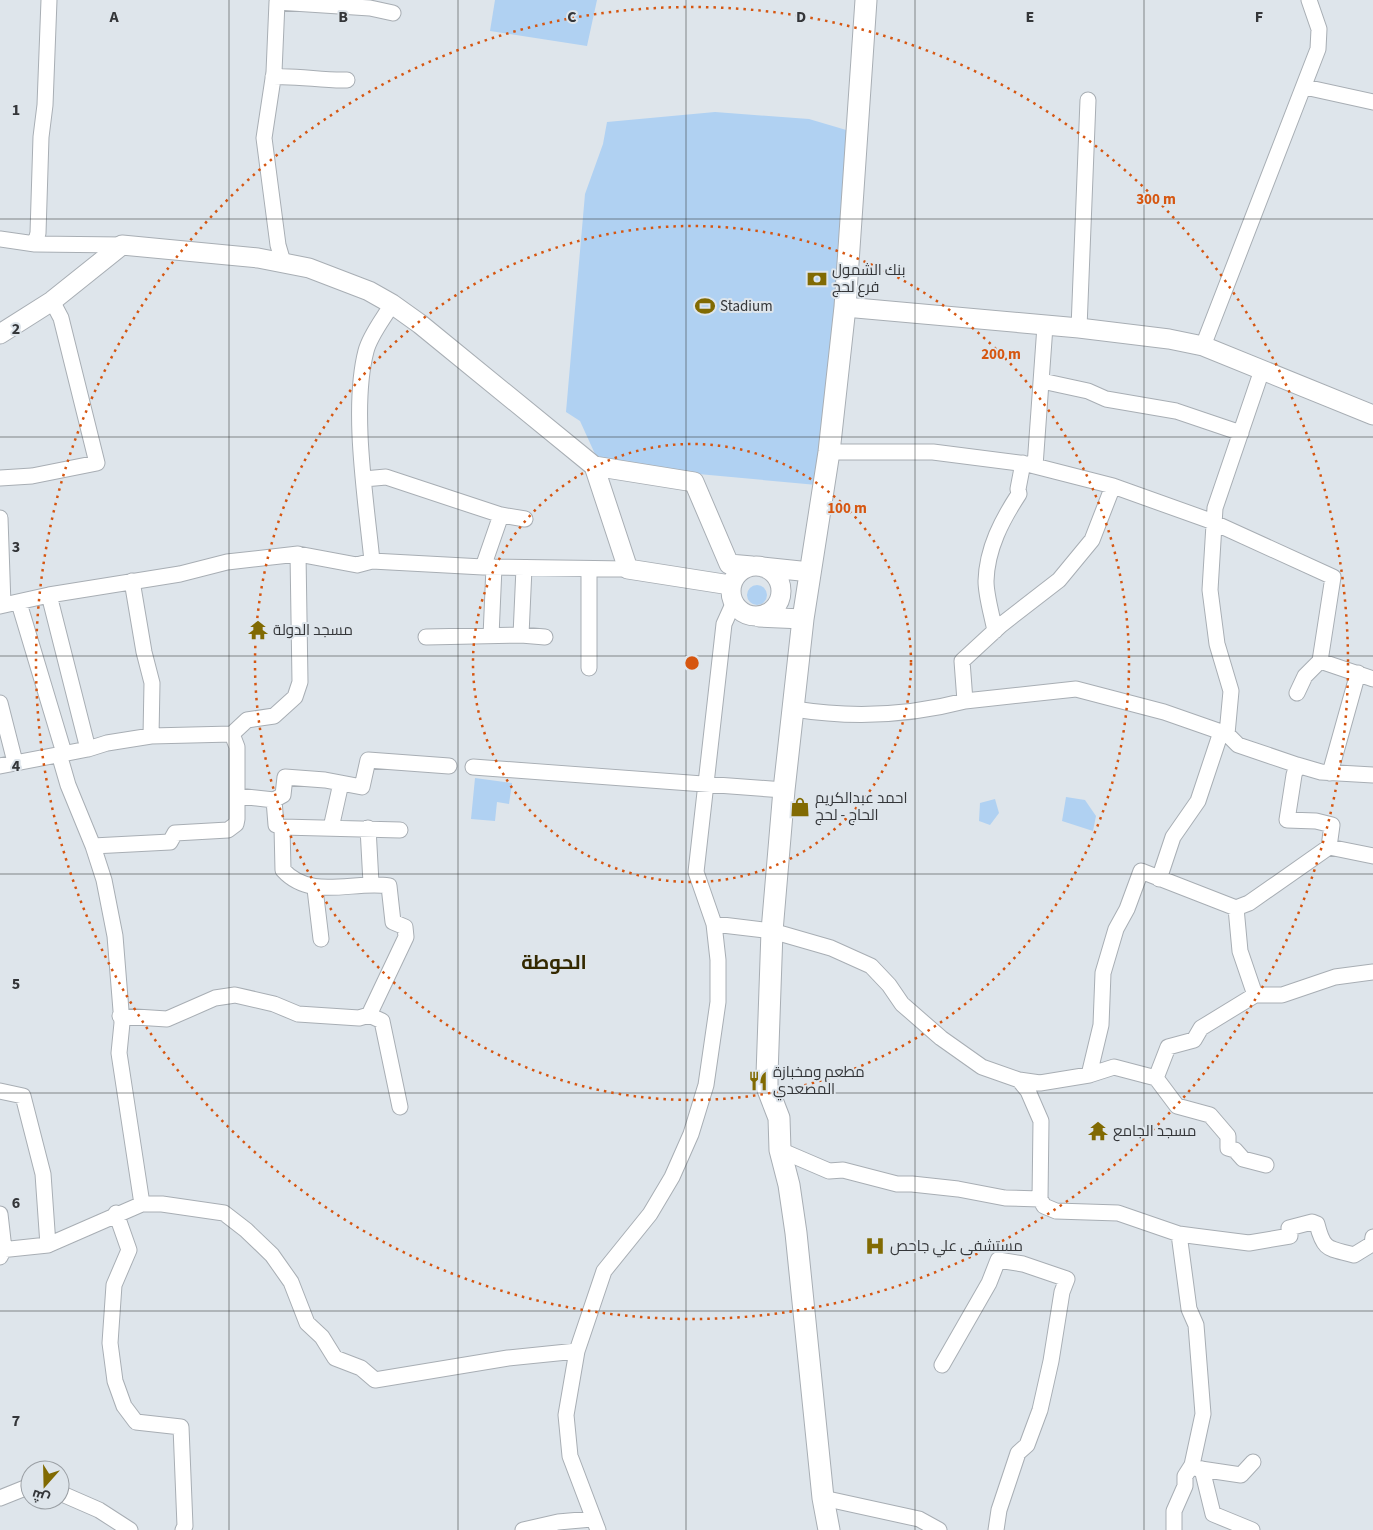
<svg xmlns="http://www.w3.org/2000/svg" width="1373" height="1530" viewBox="0 0 1373 1530" font-family="'Source Sans 3',Cairo,sans-serif">
<style>
.green{fill:#b0d1f2}
.lines{fill:none;stroke-linecap:round;stroke-linejoin:round}
.minor-casing{stroke:#a8aeb4;stroke-width:17}
.tertiary-casing{stroke:#a8aeb4;stroke-width:21}
.secondary-casing{stroke:#a8aeb4;stroke-width:23}
.minor{stroke:#fff;stroke-width:15}
.tertiary{stroke:#fff;stroke-width:19}
.secondary{stroke:#fff;stroke-width:21}
.grid{fill:none;stroke:#343639;stroke-width:1;stroke-opacity:0.55}
.ring{fill:none;stroke:#d65610;stroke-width:2.5;stroke-dasharray:2.5 5}
.labels{text-anchor:middle;dominant-baseline:central;stroke-width:4;stroke-linejoin:round;paint-order:stroke}
.poi-label{font-size:15px;fill:#343639;stroke:#dee5eb;text-anchor:start}
.district-label{font-size:20px;font-weight:bold;fill:#342900;stroke:#dee5eb}
.grid-label{font-size:16px;text-anchor:middle;font-weight:bold;fill:#343639;stroke:#dee5eb;stroke-width:4;stroke-linejoin:round;paint-order:stroke}
.centre{fill:#d65610;stroke:#dee5eb;stroke-width:2.5}
.ring-label{font-size:15px;text-anchor:middle;font-weight:bold;fill:#d65610;stroke:#dee5eb;stroke-width:4;stroke-linejoin:round;paint-order:stroke}
</style>
<rect width="100%" height="100%" fill="#dee5eb"/>
<path class="green" d="M495,0H597L587,46L490,31Z
M715,112L809,119L853,132L817,485L600,465L580,421L566,412L585,194L603,144L607,122Z
M747 595a10 10 0 1 1 20 0a10 10 0 1 1-20 0Z
M475,778L512,783L509,804L497,802L495,821L471,819Z
M1066,797L1085,800L1096,816L1093,831L1062,821Z
M995,799L999,813L990,825L979,821L980,803Z"/>
<g class="lines">
<defs>
<path id="minor" d="M273,77C298,75 322,81 347,80
M1305,87L1373,102
M0,239L35,244L122,245
M35,244L38,233L41,137L45,105L49,0
M283,262L278,245L264,138L274,72L277,2L370,8L393,13
M1079,328L1088,100
M1203,346L1318,49L1319,29L1309,0
M1262,370L1215,508L1210,590L1217,644L1231,691L1227,734L1238,745L1297,765
M1042,381L1088,391L1106,399L1176,411L1241,433
M829,452H933L1027,464L1113,486L1208,520L1333,577L1320,661L1373,679
M1035,466L1045,326
M0,478L32,476L97,463L61,318L52,301
M364,479L386,477L501,515
M0,518L3,605
M372,561C366,500 351,409 366,351C370,335 384,318 392,304
M483,567L501,515L525,519
M589,569V668
M132,581L144,652L152,683L151,736
M49,595L88,749
M19,603L64,753
M0,606L49,595L180,574L227,562L298,554L357,565L372,561L483,567L628,569
M995,631C992,615 986,596 986,581C987,548 1002,520 1019,494L1018,489L1023,463
M521,635L545,637
M491,636L494,567
M426,637L521,635L524,568
M1297,693L1305,676L1320,661
M965,701L1076,689L1164,712L1227,734
M0,703L15,762
M794,709C851,718 908,716 965,701L962,661L1001,625L1059,580L1092,540L1113,486
M59,754L68,785L93,846L104,880L115,936L122,1023L119,1053L142,1204
M0,766L88,749L107,743L151,736L232,734L247,720L274,716L295,697L300,682L298,554
M473,767L784,790
M1330,773L1358,673
M274,800L283,795L285,777L325,780L362,787L368,760L449,766
M282,827L400,830
M331,828L341,783
M368,828L371,883
M93,846L170,842L175,833L228,830L236,824L237,819V747L232,734
M1329,847L1373,856
M1159,879L1173,837L1198,801L1221,732
M315,889L321,939
M1236,908L1240,951L1255,995H1282L1335,977L1373,972
M714,924L772,931L831,948L871,966L889,985L902,1004L941,1038L982,1067L1019,1080L1028,1091L1041,1121L1040,1199L1044,1206L1056,1211L1118,1213L1179,1234L1194,1236L1249,1243L1290,1236L1289,1228L1312,1222L1317,1224C1324,1252 1329,1248 1354,1255L1372,1244L1373,1237
M369,1015L382,1021L400,1107
M120,1016L167,1019L215,998L235,995L274,1004L298,1014L359,1018L369,1015L406,937L405,927L393,922L389,886C354,880 311,901 283,870L282,827L276,825L274,800L238,796
M1089,1075L1114,1067L1156,1078L1168,1047L1194,1040L1201,1028L1255,995
M1156,1078L1177,1106L1210,1115L1228,1136V1148L1235,1150L1243,1159L1266,1165
M1019,1080L1040,1083L1089,1075L1101,1025L1103,973L1116,929L1127,909L1141,871L1236,908L1249,903L1329,847L1332,825L1316,821L1287,820L1294,775L1297,765L1321,772L1373,775
M0,1091L23,1096L43,1174L48,1245
M780,1150L829,1171L843,1170L897,1184H912L958,1189L1005,1198L1040,1199
M116,1213L129,1250L114,1285L110,1343L115,1381L124,1406L136,1422L181,1427L185,1526L183,1530
M0,1214L4,1249L0,1257
M0,1250L48,1245L142,1204H162L224,1213L246,1230L272,1255L291,1282L307,1323L322,1337L335,1358L361,1368L375,1380L508,1358L577,1351
M942,1365L989,1283L998,1260L1023,1264L1067,1279L1062,1292L1051,1361L1040,1410L1027,1445L1018,1453L999,1510L996,1530
M1194,1468L1241,1475L1253,1462
M1202,1469L1213,1514L1252,1530
M60,1493L99,1510L130,1530
M0,1498L30,1486
M823,1498L919,1519L939,1530
M523,1530L558,1522L592,1519
M598,1530L570,1456L566,1415L577,1351L604,1271L650,1214L672,1177L691,1134L706,1085L718,1002V960L714,924L696,872L724,624L733,604
M1174,1530V1511L1185,1486V1476L1192,1465L1203,1414L1196,1325L1189,1309L1179,1234"/>
<path id="tertiary" d="M845,307L1079,328L1169,339L1203,346L1373,415
M0,334L52,301L122,245L258,258L309,268L369,291L392,304L420,324L594,466
M731 591a25 25 0 1 1 50 0a25 25 0 1 1-50 0Z
M762,567L810,572
M730,585L628,569L594,466L694,482L729,564L752,566
M759,617L803,619"/>
<path id="secondary" d="M829,1530L823,1498L796,1233L789,1185L780,1150L779,1118L767,1087V1075L772,931L784,790L803,619L829,452L845,307L866,0"/>
</defs>
<use href="#minor" class="minor-casing"/>
<use href="#tertiary" class="tertiary-casing"/>
<use href="#secondary" class="secondary-casing"/>
<use href="#minor" class="minor"/>
<use href="#tertiary" class="tertiary"/>
<use href="#secondary" class="secondary"/>
</g>
<path class="grid" d="M229,0V1530M458,0V1530M686,0V1530M915,0V1530M1144,0V1530M0,219H1373M0,437H1373M0,656H1373M0,874H1373M0,1093H1373M0,1311H1373"/>
<g class="ring">
<circle cx="692" cy="663" r="219"/>
<circle cx="692" cy="663" r="437"/>
<circle cx="692" cy="663" r="656"/>
</g>
<defs>
<symbol id="bank-bare" viewBox="-9 -9 18 18"><path d="M-6-4H6V4H-6ZM0-2.3a2.3 2.3 0 1 0 0 4.6a2.3 2.3 0 1 0 0-4.6Z" fill="#816a02" stroke="#dee5eb" stroke-width="2.5" paint-order="stroke"/></symbol>
<symbol id="stadium-bare" viewBox="-9 -9 18 18"><path d="M0-5a6.5 5 0 1 0 0 10a6.5 5 0 1 0 0-10ZM-3.5-1.8h7v3.6h-7Z" fill="#816a02" stroke="#dee5eb" stroke-width="2.5" paint-order="stroke"/></symbol>
<symbol id="temple-bare" viewBox="-9 -9 18 18"><path d="M0-6L5-2H3V0L6.5 2.5H4V6H1.5V3h-3V6H-4V2.5H-6.5L-3 0V-2H-5Z" fill="#816a02" stroke="#dee5eb" stroke-width="2.5" paint-order="stroke"/></symbol>
<symbol id="shop-bare" viewBox="-9 -9 18 18"><path d="M-5-2.5h2.3a2.7 3.5 0 0 1 5.4 0H5L5.5 6h-11ZM-1.5-2.5h3a1.5 2.3 0 0 0-3 0Z" fill="#816a02" stroke="#dee5eb" stroke-width="2.5" paint-order="stroke"/></symbol>
<symbol id="restaurant-bare" viewBox="-9 -9 18 18"><path d="M-5-6h1v4h1v-4h1v4h1v-4h1v5L-1.5 .5V6h-2V.5L-5-1ZM5-6V6H3V1.5H1.5Q1.5-4 5-6Z" fill="#816a02" stroke="#dee5eb" stroke-width="2.5" paint-order="stroke"/></symbol>
<symbol id="hospital-bare" viewBox="-9 -9 18 18"><path d="M-5-5h3v3.5h4V-5h3V5h-3V1.5h-4V5h-3Z" fill="#816a02" stroke="#dee5eb" stroke-width="2.5" paint-order="stroke"/></symbol>
</defs>
<g fill-rule="evenodd">
<use href="#bank-bare" x="803" y="265" width="28" height="28"/>
<use href="#stadium-bare" x="691" y="292" width="28" height="28"/>
<use href="#temple-bare" x="244" y="616" width="28" height="28"/>
<use href="#shop-bare" x="786" y="793" width="28" height="28"/>
<use href="#restaurant-bare" x="744" y="1067" width="28" height="28"/>
<use href="#temple-bare" x="1084" y="1117" width="28" height="28"/>
<use href="#hospital-bare" x="861" y="1232" width="28" height="28"/>
</g>
<g class="labels">
<g class="poi-label">
<text x="832" y="270">بنك الشمول<tspan x="832" dy="17">فرع لحج</tspan></text>
<text x="720" y="306">Stadium</text>
<text x="273" y="630">مسجد الدولة</text>
<text x="815" y="798">احمد عبدالكريم<tspan x="815" dy="17">الحاج - لحج</tspan></text>
<text x="773" y="1072">مطعم ومخبازة<tspan x="773" dy="17">المصعدي</tspan></text>
<text x="1113" y="1131">مسجد الجامع</text>
<text x="890" y="1246">مستشفى علي جاحص</text>
</g>
<g class="district-label">
<text x="554" y="963">الحوطة</text>
</g>
</g>
<g class="grid-label">
<text x="114" y="22">A</text>
<text x="343" y="22">B</text>
<text x="572" y="22">C</text>
<text x="801" y="22">D</text>
<text x="1030" y="22">E</text>
<text x="1259" y="22">F</text>
<text x="16" y="115">1</text>
<text x="16" y="334">2</text>
<text x="16" y="552">3</text>
<text x="16" y="771">4</text>
<text x="16" y="989">5</text>
<text x="16" y="1208">6</text>
<text x="16" y="1426">7</text>
</g>
<circle cx="692" cy="663" r="8" class="centre"/>
<g class="ring-label">
<text x="1156" y="204">300 m</text>
<text x="1001" y="359">200 m</text>
<text x="847" y="513">100 m</text>
</g>
<g transform="translate(45 1485) rotate(200)"><circle r="24" fill="#dee5eb" stroke="#9a9fa4"/>
<path d="M0-4L9 19L0 12L-9 19Z" fill="#816a02"/>
<text y="-8" font-size="14" font-weight="bold" text-anchor="middle" fill="#343639">ش</text>
</g>
</svg>
